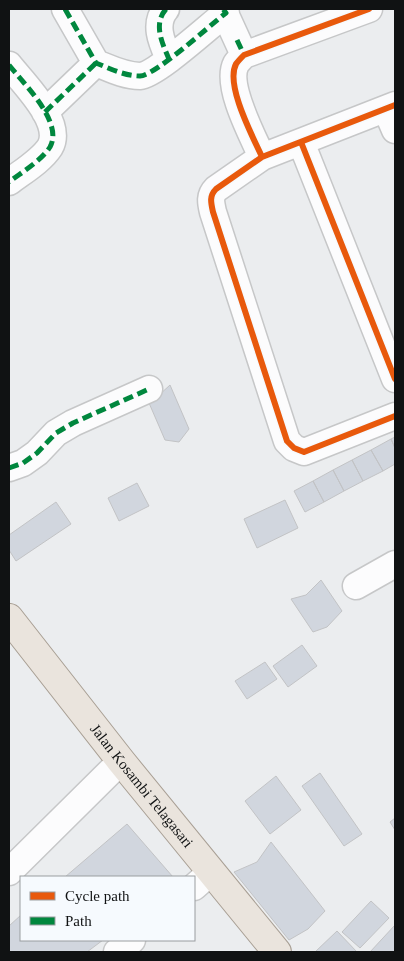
<svg xmlns="http://www.w3.org/2000/svg" width="404" height="961" viewBox="0 0 404 961" font-family="'Times New Roman',serif">
<style>
.building{fill:#d1d6de;stroke:#c2c3c5}
.lines{fill:none;stroke-linecap:round;stroke-linejoin:round}
.minor-casing{stroke:#c6c7c8;stroke-width:29}
.major-casing{stroke:#a89f94;stroke-width:30}
.minor{stroke:#fcfcfd;stroke-width:26}
.major{stroke:#eae4dd;stroke-width:28}
.quiet{stroke:#00873e;stroke-width:5;stroke-dasharray:10 5;stroke-linecap:butt}
.cycleway-casing{stroke:#f6fafe;stroke-width:9}
.cycleway{stroke:#e8590c;stroke-width:6}
.labels{text-anchor:middle;dominant-baseline:central;stroke-width:4;stroke-linejoin:round;paint-order:stroke}
.street-label{font-size:15px;fill:#101213;stroke:#f6fafe}
</style>
<rect width="100%" height="100%" fill="#ebedef"/>
<path class="building" d="M170,385L189,429L179,442L165,440L146,396H158Z
M395,437V448L391,439Z
M391,439L395,448V464L383,471L371,450Z
M371,450L383,471L363,481L352,460Z
M352,460L363,481L344,491L333,470Z
M333,470L344,491L324,502L313,481Z
M313,481L324,502L305,512L294,491Z
M137,483L149,506L119,521L108,498Z
M285,500L298,528L257,548L244,519Z
M56,502L71,524L16,561L9,550V535Z
M321,580L342,611L327,627L313,632L291,599L306,595Z
M302,645L317,666L288,687L273,666Z
M265,662L277,679L247,699L235,681Z
M320,773L362,834L344,846L302,786Z
M276,776L301,810L270,834L245,801Z
M395,818V830L390,822Z
M127,824L173,877H65Z
M271,842L325,911L308,929L289,940L234,872L257,862Z
M371,901L389,918L360,948L342,932Z
M21,915V940H103L87,952H9V926Z
M395,925V952H370Z
M337,931L357,952H315Z"/>
<g class="lines">
<defs>
<path id="minor" d="M65,9L96,63C109,68 124,76 140,76C156,75 210,25 226,13
M166,9C153,24 162,43 169,59
M223,9L244,55
M369,9L244,55C241,58 238,61 236,64C225,85 253,137 262,157L395,105
M9,65C23,83 64,122 50,147C41,161 22,172 9,182
M386,109L395,130
M45,112L96,63
M301,142L395,379
M262,157L216,189C209,196 211,203 213,212L287,441L294,448L304,452L395,416
M9,468L23,463L37,453L56,433L73,423L149,389
M356,586L395,564
M9,872L121,761
M194,887L211,872
M117,952L132,940"/>
<g id="major">
<path id="s1" d="M9,618L121,761L277,952"/>
</g>
</defs>
<use href="#minor" class="minor-casing"/>
<use href="#major" class="major-casing"/>
<use href="#minor" class="minor"/>
<use href="#major" class="major"/>
<path class="quiet" d="M65,9L96,63C109,68 124,76 140,76C156,75 210,25 226,13L223,9
M166,9C153,24 162,43 169,59
M237,40L244,55
M9,65C23,83 64,122 50,147C41,161 22,172 9,182
M45,112L96,63
M9,468L23,463L37,453L56,433L73,423L149,389"/>
<defs>
<path id="cycleway" d="M369,9L244,55C241,58 238,61 236,64C225,85 253,137 262,157L395,105
M301,142L395,379
M262,157L216,189C209,196 211,203 213,212L287,441L294,448L304,452L395,416"/>
</defs>
<use href="#cycleway" class="cycleway-casing"/>
<use href="#cycleway" class="cycleway"/>
</g>
<g class="labels">
<g class="street-label">
<text stroke="none"><textPath href="#s1" startOffset="214">Jalan Kosambi Telagasari</textPath></text>
</g>
</g>
<rect width="404" height="961" fill="none" stroke="#101213" stroke-width="20"/>
<rect x="20" y="876" width="175" height="65" fill="#f6fafe" stroke="#9a9da0"/>
<rect x="30" y="892" width="25" height="8" fill="#e8590c" stroke="#9a9da0"/>
<text x="65" y="901" font-size="15" fill="#101213">Cycle path</text>
<rect x="30" y="917" width="25" height="8" fill="#00873e" stroke="#9a9da0"/>
<text x="65" y="926" font-size="15" fill="#101213">Path</text>
</svg>
